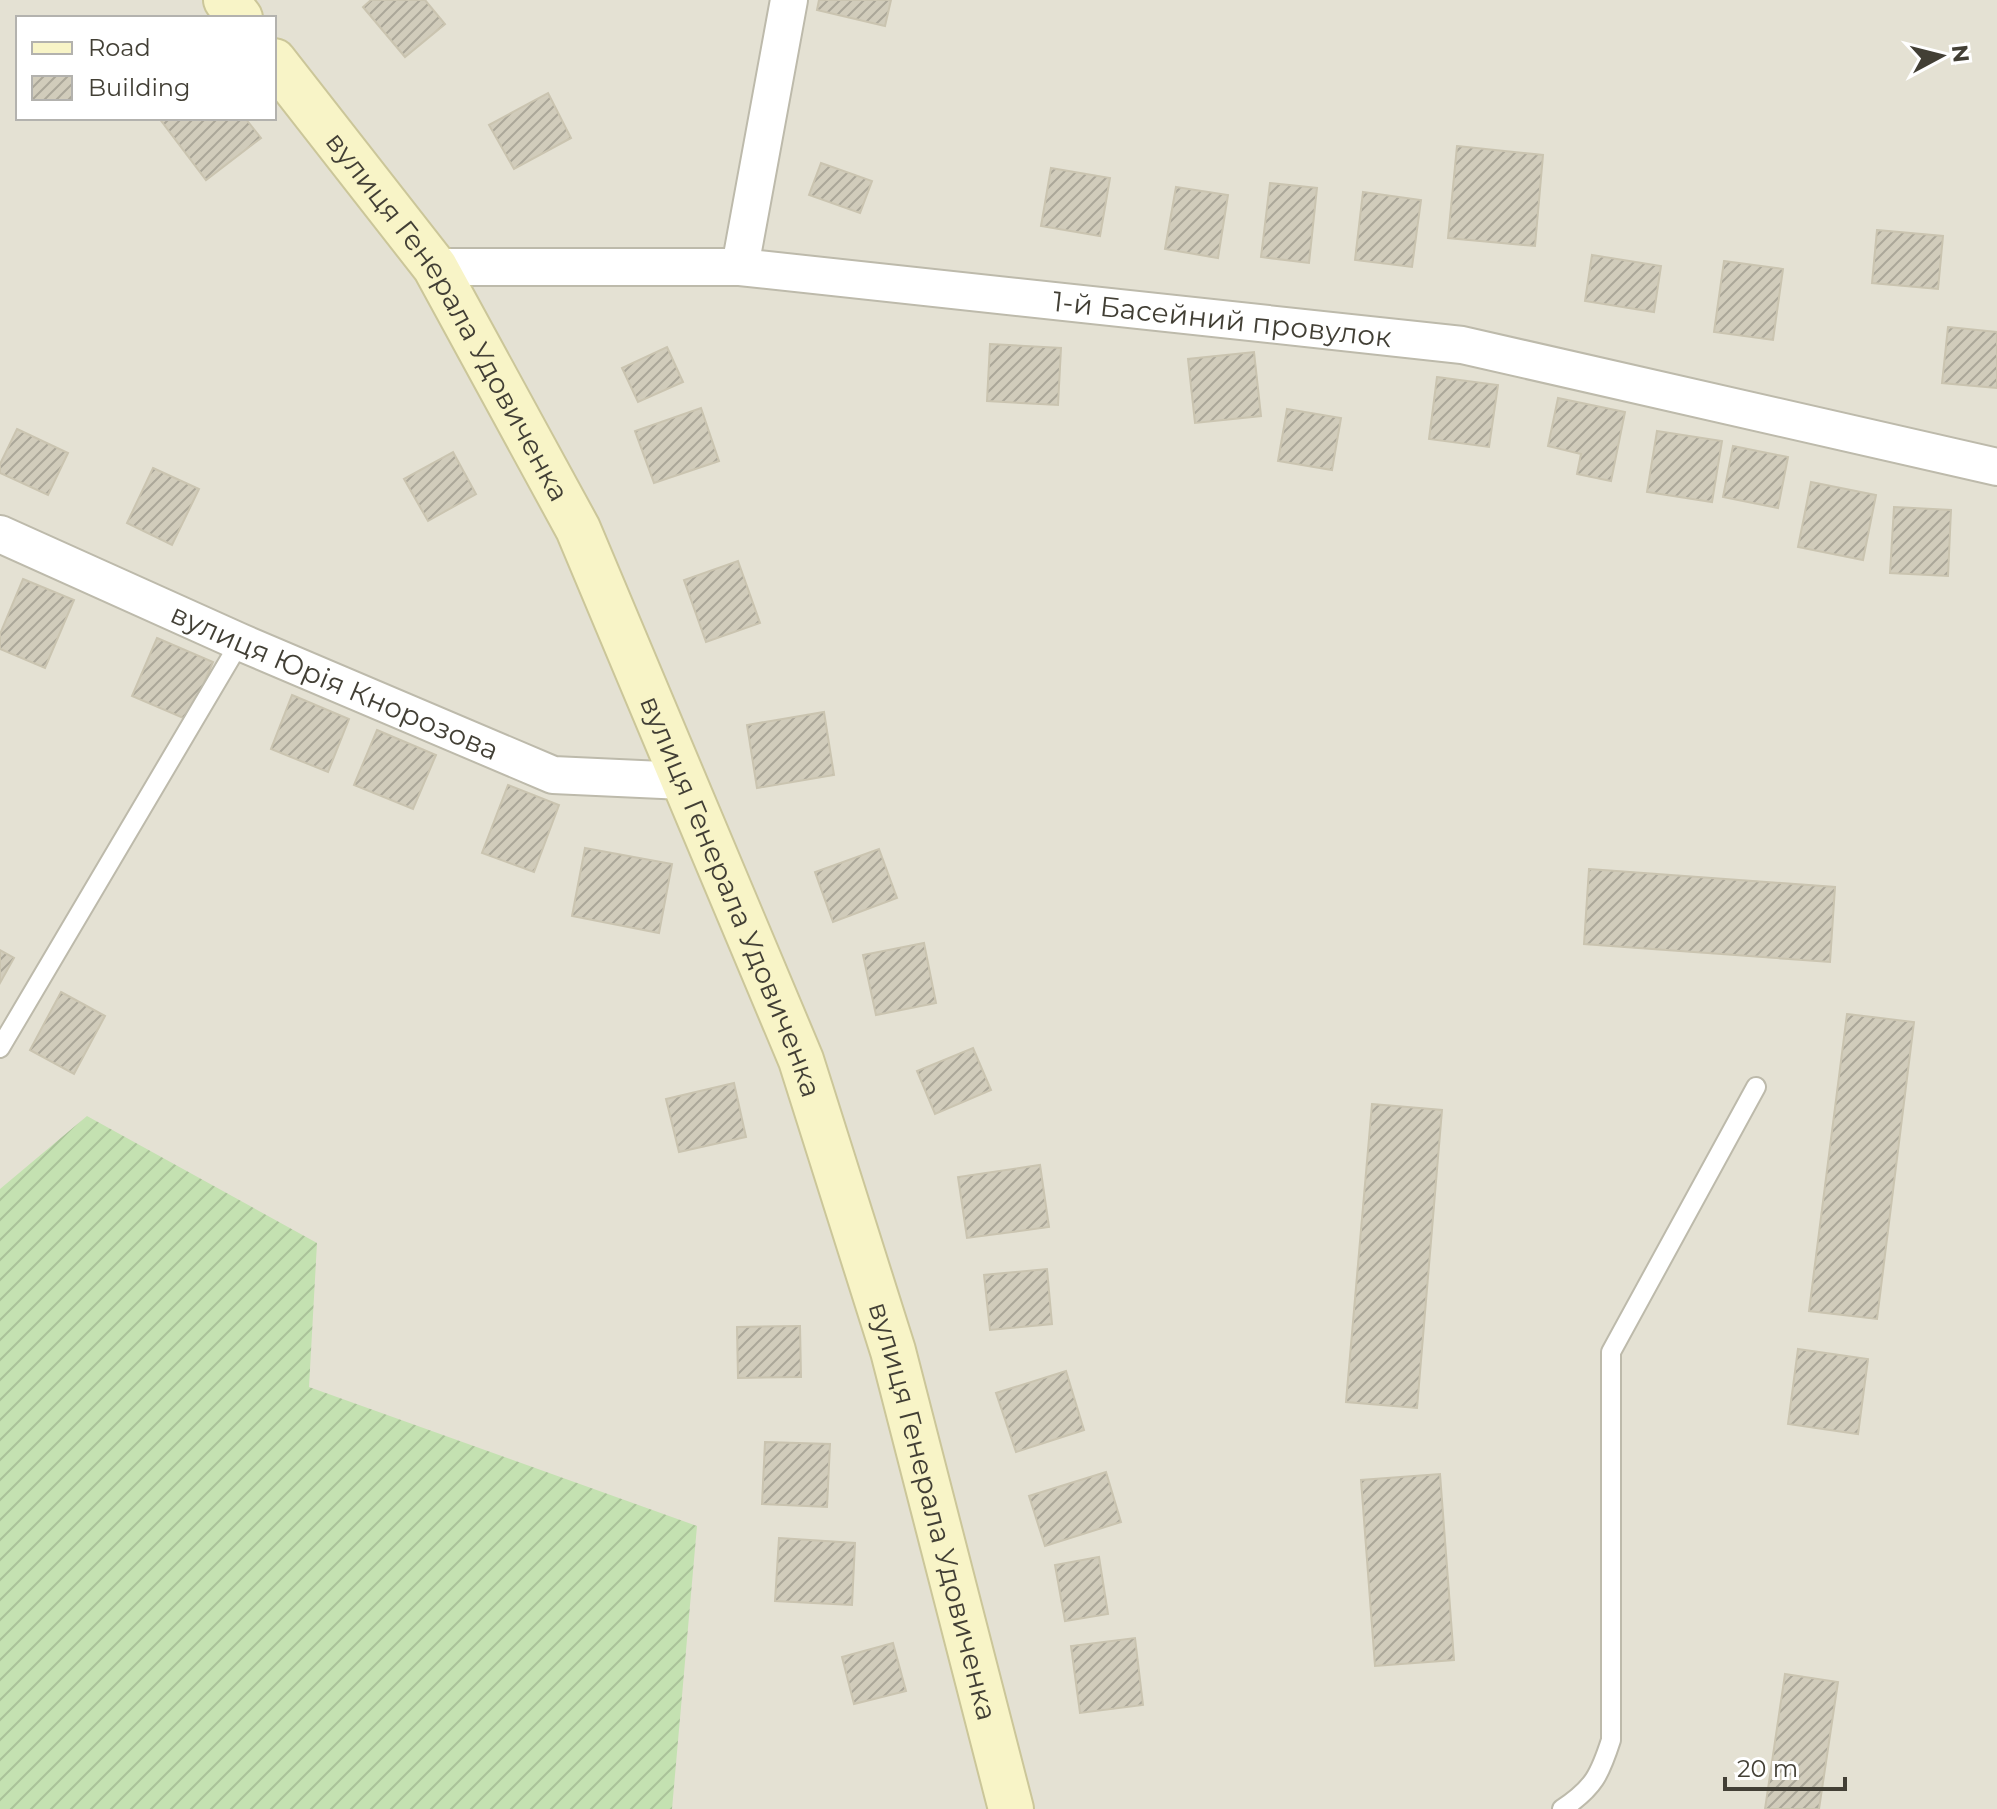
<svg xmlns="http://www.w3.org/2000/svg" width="1997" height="1809" viewBox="0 0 1997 1809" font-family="Montserrat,sans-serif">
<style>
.residential{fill:#e4e1d3;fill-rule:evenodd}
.garden{fill:url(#garden-furrows)}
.building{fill:url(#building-hatch);stroke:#cac4b0;stroke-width:2}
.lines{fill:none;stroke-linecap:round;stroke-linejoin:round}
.service-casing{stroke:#bdbaab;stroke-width:22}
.minor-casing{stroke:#bdbaab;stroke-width:40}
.secondary-casing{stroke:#cbc699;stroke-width:48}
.service{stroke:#fff;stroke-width:18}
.minor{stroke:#fff;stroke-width:36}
.secondary{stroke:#f8f4c7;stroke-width:44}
.labels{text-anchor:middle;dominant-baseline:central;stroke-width:8;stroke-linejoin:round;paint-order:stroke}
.street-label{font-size:28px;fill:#423f35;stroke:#fff}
</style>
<defs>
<pattern id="garden-furrows" width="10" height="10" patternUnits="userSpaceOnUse" patternTransform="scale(2)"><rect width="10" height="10" fill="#c4e1b1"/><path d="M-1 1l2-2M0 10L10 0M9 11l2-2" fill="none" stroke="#aac299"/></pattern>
<pattern id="building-hatch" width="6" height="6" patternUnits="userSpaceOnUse" patternTransform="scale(2)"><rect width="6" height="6" fill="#d1ccbb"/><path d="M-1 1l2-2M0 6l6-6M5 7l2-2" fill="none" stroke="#aba799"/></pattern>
</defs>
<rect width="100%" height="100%" fill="#f0efe5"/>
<path class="residential" d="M0,0H1997V1809H0ZM18,18H274V118H18Z"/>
<path class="garden" d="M87,1116L317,1243L309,1387L697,1526L672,1809H0V1189Z"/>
<path class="building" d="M371,0H425L445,24L405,57L363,7Z
M819,0H891L885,26L817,10Z
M548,93L571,138L514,169L489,125Z
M159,118H245L261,138L206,180Z
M1457,146L1543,155L1535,246L1448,238Z
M821,163L872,181L860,213L809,195Z
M1051,168L1110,178L1100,236L1041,226Z
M1270,183L1317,188L1309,263L1261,257Z
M1176,187L1228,195L1218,258L1165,249Z
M1363,192L1421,200L1412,267L1355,260Z
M1877,230L1943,236L1938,289L1872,283Z
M1592,255L1661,266L1654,312L1585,301Z
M1724,261L1783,269L1773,340L1714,332Z
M1948,327L1997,332V388L1942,383Z
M990,344L1061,348L1058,405L987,401Z
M667,347L683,382L638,402L622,368Z
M1254,352L1261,416L1195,423L1188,359Z
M1437,377L1498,385L1489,447L1429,439Z
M1558,398L1625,412L1611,481L1577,474L1581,454L1548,446Z
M701,408L719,461L654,483L635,431Z
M1287,409L1341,418L1332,470L1278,461Z
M17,429L68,453L48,495L0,473V464Z
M1657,431L1722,441L1712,502L1647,492Z
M1733,446L1788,457L1778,508L1723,497Z
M453,452L476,494L428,521L404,479Z
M153,468L199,489L172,545L127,523Z
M1811,482L1876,495L1863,560L1798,547Z
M1894,507L1951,510L1948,576L1890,573Z
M738,561L760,623L706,642L684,580Z
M23,579L74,600L45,668L0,649V634Z
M157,638L213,662L188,720L132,696Z
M292,695L349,719L328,772L271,749Z
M824,712L834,775L757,788L747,725Z
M377,730L436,755L413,809L354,785Z
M508,785L559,805L534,872L482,853Z
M585,848L672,864L659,933L572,916Z
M879,849L897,898L833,922L815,872Z
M1589,869L1835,887L1830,962L1584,944Z
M924,943L936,1003L876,1015L863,955Z
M0,950L14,958L0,983Z
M61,992L105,1016L74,1074L30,1050Z
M1847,1014L1914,1022L1877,1319L1809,1311Z
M973,1048L991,1090L935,1114L917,1071Z
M734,1083L746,1137L679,1152L666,1099Z
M1372,1104L1442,1110L1417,1408L1346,1402Z
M1040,1165L1049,1227L967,1238L958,1177Z
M1047,1269L1052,1324L990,1330L984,1275Z
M800,1326L801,1377L738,1378L737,1327Z
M1798,1349L1868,1359L1858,1434L1788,1424Z
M1066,1371L1084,1430L1016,1452L996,1393Z
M765,1442L830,1444L827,1507L762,1504Z
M1106,1472L1121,1522L1045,1546L1029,1496Z
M1440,1474L1454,1660L1375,1666L1361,1480Z
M779,1538L855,1543L852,1605L775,1601Z
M1099,1557L1108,1614L1065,1621L1055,1565Z
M1135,1638L1143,1705L1080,1713L1071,1646Z
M893,1643L906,1691L854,1704L842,1657Z
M1785,1674L1838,1682L1819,1809H1765Z"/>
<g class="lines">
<defs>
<path id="service" d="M0,1048L240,642
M1562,1809C1594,1788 1600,1774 1611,1740V1352L1756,1087"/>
<g id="minor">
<path id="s1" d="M435,267H740L1462,345L1997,467"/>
<path d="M740,267L789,0"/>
<path id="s2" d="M0,534L240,642L553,775L684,781"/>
</g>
<g id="secondary">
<path d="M226,0L240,18"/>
<path id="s3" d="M274,61L435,267L578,529L801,1060L893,1351L1011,1809"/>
</g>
</defs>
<use href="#service" class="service-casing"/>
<use href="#minor" class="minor-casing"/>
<use href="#secondary" class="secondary-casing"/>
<use href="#service" class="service"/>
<use href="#minor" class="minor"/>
<use href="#secondary" class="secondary"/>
</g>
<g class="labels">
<g class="street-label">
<text stroke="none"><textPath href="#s3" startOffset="310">вулиця Генерала Удовиченка</textPath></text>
<text stroke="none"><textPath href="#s1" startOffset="790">1-й Басейний провулок</textPath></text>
<text stroke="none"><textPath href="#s2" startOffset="366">вулиця Юрія Кнорозова</textPath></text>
<text stroke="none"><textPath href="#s3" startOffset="958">вулиця Генерала Удовиченка</textPath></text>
<text stroke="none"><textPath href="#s3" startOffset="1606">вулиця Генерала Удовиченка</textPath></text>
</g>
</g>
<rect x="16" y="16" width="260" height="104" fill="#ffffff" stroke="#b3b2ae" stroke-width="2"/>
<rect x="32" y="42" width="40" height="12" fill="#f8f4c7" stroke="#b3b2ae" stroke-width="2"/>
<text x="88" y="56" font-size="24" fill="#423f35">Road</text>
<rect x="32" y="76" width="40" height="24" fill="url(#building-hatch)" stroke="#b3b2ae" stroke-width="2"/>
<text x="88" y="96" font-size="24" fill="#423f35">Building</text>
<g transform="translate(1941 56) rotate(83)" stroke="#ffffff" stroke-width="6" paint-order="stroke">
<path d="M0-6L14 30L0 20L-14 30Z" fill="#423f35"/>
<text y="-12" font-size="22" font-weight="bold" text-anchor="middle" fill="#423f35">N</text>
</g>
<path d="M1725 1777v12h120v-12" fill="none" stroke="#423f35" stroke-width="4"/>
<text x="1737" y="1777" font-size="24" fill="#423f35" stroke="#ffffff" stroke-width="6" paint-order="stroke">20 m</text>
</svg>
